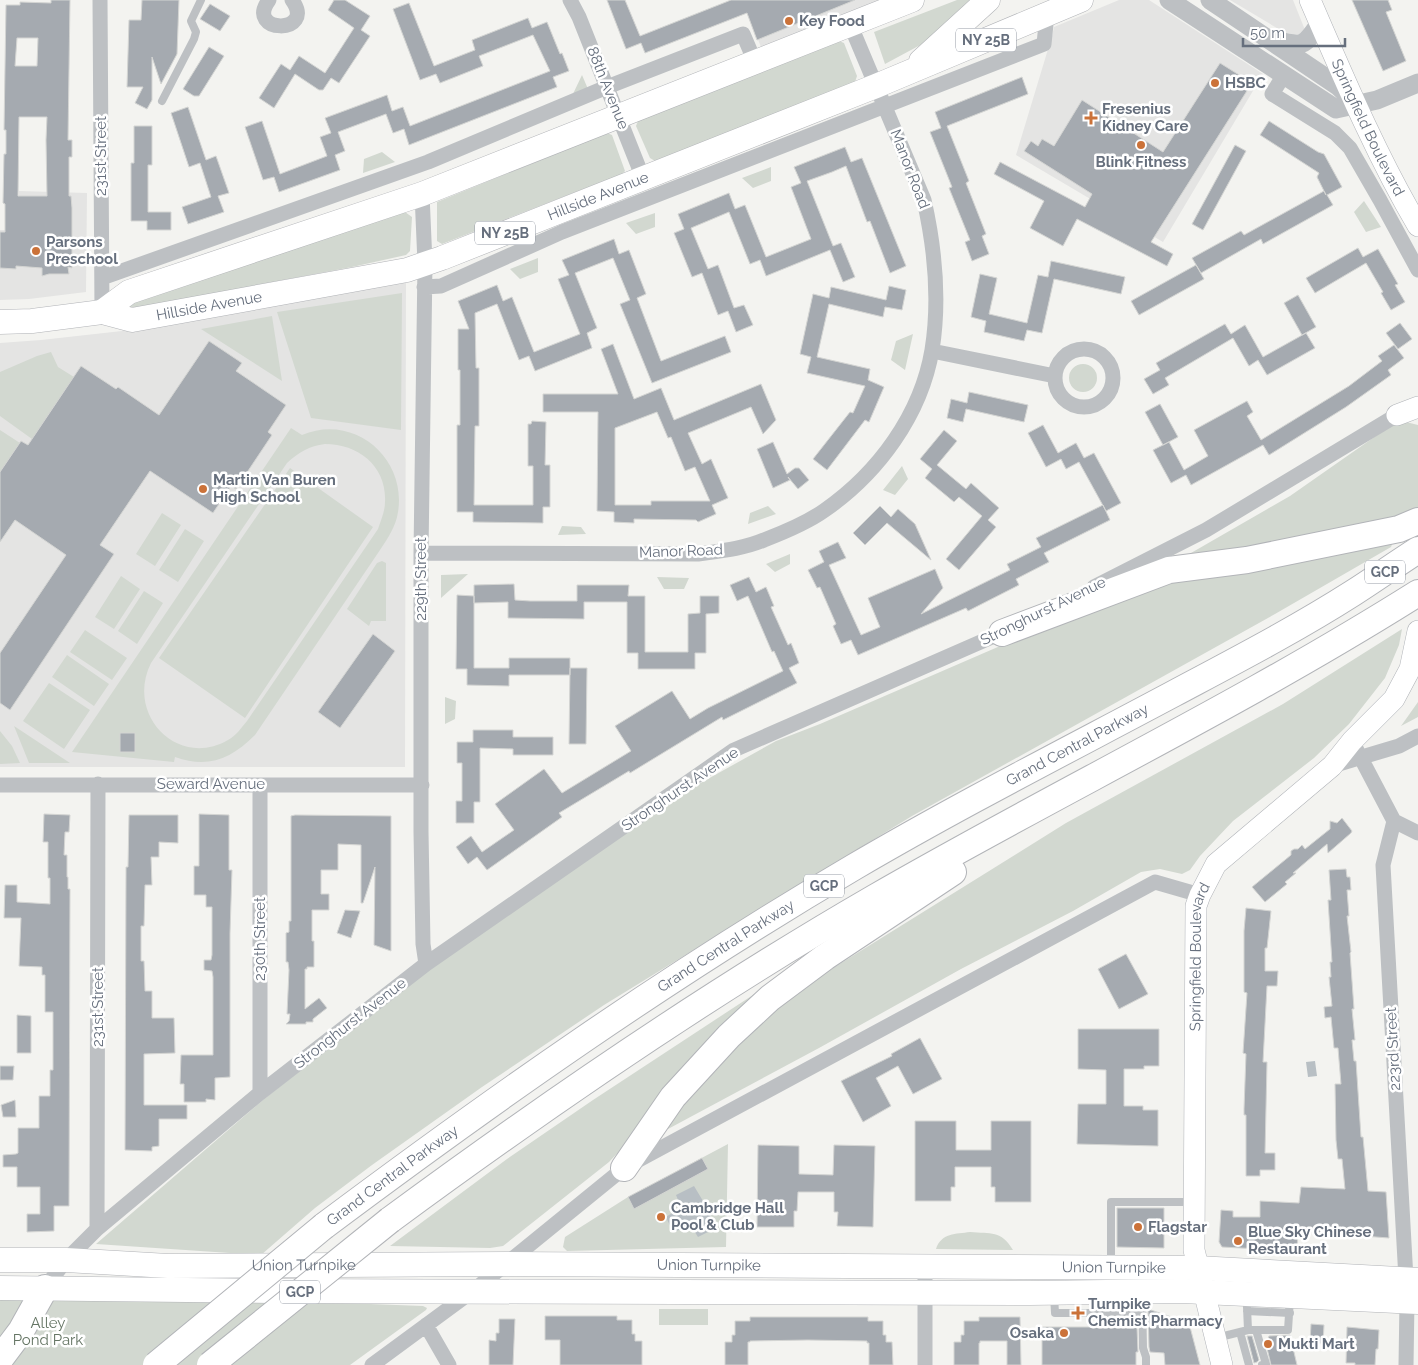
<svg xmlns="http://www.w3.org/2000/svg" width="1418" height="1365" viewBox="0 0 1418 1365" font-family="Raleway,sans-serif">
<style>
.built{fill:#e4e4e3}
.green{fill:#d2d8d0;fill-rule:evenodd}
.water{fill:#b8bfc4}
.building{fill:#a5aab0;stroke:#d4d5d3;fill-rule:evenodd}
.lines{fill:none;stroke-linecap:round;stroke-linejoin:round}
.secondary-casing{stroke:#b0b3b8;stroke-width:22}
.primary-casing{stroke:#b1b3b7;stroke-width:25}
.motorway-casing{stroke:#b2b4b8;stroke-width:28}
.service{stroke:#bdc0c3;stroke-width:8}
.minor{stroke:#bdc0c3;stroke-width:15}
.tertiary{stroke:#bdc0c3;stroke-width:19}
.secondary{stroke:#fff;stroke-width:21}
.primary{stroke:#fff;stroke-width:24}
.motorway{stroke:#fff;stroke-width:26}
.motorway-bridge-casing{stroke:#b2b4b8;stroke-width:28;stroke-linecap:butt}
.motorway-bridge{stroke:#fff;stroke-width:26}
.poi-dot{fill:#cb7239;stroke:#fff;stroke-width:2}
.labels{text-anchor:middle;dominant-baseline:central;stroke-width:5;stroke-linejoin:round;paint-order:stroke}
.shield{fill:#fff;stroke:#949aa4;stroke-width:1}
.shield-label{font-size:14px;font-weight:bold;fill:#666f7d}
.poi-label{font-size:15px;font-weight:bold;fill:#666f7d;stroke:#fff;text-anchor:start}
.street-label{font-size:15px;fill:#666f7d;stroke:#fff}
.park-label{font-size:15px;fill:#657564;stroke:#fff}
</style>
<rect width="100%" height="100%" fill="#f3f3f0"/>
<path class="built" d="M742,0H880L761,47Z
M1119,0H1149L1263,74L1163,242L1016,155L1052,36L1054,27Z
M1230,0H1293L1307,35L1297,40Z
M19,191L87,193L86,292L29,299L0,300V230H19Z
M406,280L405,767H0V343L41,340L122,331Z"/>
<path class="green" d="M957,0H971L924,43L885,64L874,32Z
M839,41L844,43L857,76L855,82L655,161L650,158L636,126L638,121Z
M582,75L588,89L572,96Z
M607,133L612,135L625,171L622,174L442,244L437,241V202Z
M382,152L395,162L363,173L364,159Z
M771,167V181L753,188L742,178Z
M1364,201L1381,227L1366,232L1354,212Z
M405,212L412,217L410,251L406,255L352,267L130,309L126,304Z
M655,213V227L636,234L626,223Z
M538,258V272L520,279L510,269Z
M402,293L401,430L311,418L277,312Z
M272,316L282,381L201,329Z
M913,334L905,370L891,360L896,341Z
M51,352L58,367L74,377L32,439L0,416V372L37,356Z
M1069 378a14 14 0 1 1 28 0a14 14 0 1 1-28 0Z
M1406,422L1418,425V511L1382,522L1223,551L1191,553L1290,496L1393,424Z
M291,428L302,435C354,413 407,458 398,512C396,526 388,538 380,550L255,735C231,759 208,769 175,757L174,762L72,752ZM325,444C359,444 387,467 385,502C385,511 381,520 378,529L247,721C241,728 236,736 228,740C178,769 125,715 151,663L287,463C299,452 309,446 325,444Z
M0,430L20,443L0,472Z
M902,466L908,479L895,495L883,490Z
M290,468L373,527L245,718L159,658Z
M768,506L776,514L748,524L750,513Z
M162,513L181,525L155,566L136,554Z
M562,526L581,527L586,534L558,535Z
M185,529L204,541L178,582L159,570Z
M1393,542L1391,547L1275,614L912,816L604,1005L482,1087L372,1165L315,1208L261,1255L96,1244L263,1100L449,952L697,785L776,741L820,724L1159,577Z
M790,554V564L775,572L766,564Z
M382,561L386,563V621H371L369,626L347,609L377,563Z
M468,574L441,598V575Z
M121,576L140,589L114,629L95,617Z
M657,577L689,578L684,589H664Z
M144,591L163,603L137,644L118,631Z
M1402,629L1399,645L1385,678L1349,724L1314,758L1233,821L1200,856L1190,870L1182,874L1160,869L1141,872L1073,911L961,969L819,1048L668,1129L660,1124L748,1026L801,988L1066,823L1283,704Z
M85,630L127,658L112,680L70,652Z
M67,655L109,684L94,706L52,677Z
M49,683L90,710L64,749L23,721Z
M445,697L456,701L455,719L445,724Z
M1418,702V717L1401,726Z
M14,726L70,763H29Z
M0,731L12,746L20,763L0,764Z
M794,968L609,1162L503,1246L490,1248L390,1246L507,1159L593,1100Z
M728,1144L726,1247L567,1251L563,1247L565,1237L628,1197Z
M970,1232C991,1234 1001,1230 1013,1250L936,1249C941,1233 956,1234 970,1232Z
M0,1297L316,1302L423,1306L427,1308L426,1310L350,1365H0Z
M659,1309H708V1325H659Z"/>
<path class="water" d="M1315,1061L1317,1076L1308,1077L1306,1062Z
M694,1186L706,1206L716,1228L698,1237L691,1226L673,1232L666,1217L681,1207L676,1195Z"/>
<path class="building" d="M51,0H70L68,140H72V157H69V196H71L72,208V268L68,267L69,274H49L42,276V268L16,266V269L0,268V232H5V204L3,203L4,154H6V130H4L6,5H20V2L51,3ZM17,38H38L37,66H15ZM19,117H47L46,140L47,196H18Z
M142,0H179L177,54L161,84L152,57V100L147,109L135,103L143,87H127L129,20H141Z
M334,0H345L370,16L361,30L370,36L339,83L331,78L323,90H319L295,74L274,108L259,98L281,64L290,70L299,56L325,73L354,28L328,10Z
M607,0H625L640,36L731,0H855L757,40L747,13L645,53L641,43L626,49Z
M1352,0H1388L1392,10L1386,12L1406,61L1383,71Z
M409,3L434,66L475,50L472,40L528,18L532,28L547,22L560,54L562,53L569,71L553,77L557,87L409,145L404,129L393,133L386,114L338,132L345,151L335,155L340,170L279,192L274,177L263,180L245,127L262,121L280,174L327,156L320,137L331,133L325,118L387,95L392,111L403,107L410,126L550,71L533,35L479,56L483,66L440,83L436,74L420,80L393,9Z
M210,4L230,16L220,31L200,19Z
M209,47L224,56L199,96H194L183,89Z
M1220,63L1252,83L1151,242L1173,254L1167,266L1077,219L1063,246L1030,228L1044,201L994,174L1000,162L1085,207L1092,194L1024,151L1031,141L1038,146L1042,139L1054,146L1082,100L1163,152Z
M1022,77L1028,94L947,126L969,181L966,183L986,234L982,236L989,254L972,261L965,242L970,240L949,188L952,187L930,132L941,128L935,112Z
M188,107L206,160L216,156L229,193L218,196L224,212L188,224L182,207L211,197L200,163L189,167L171,113Z
M1269,121L1318,152L1324,154L1342,187L1327,195L1333,205L1263,244L1261,239L1201,273L1192,258L1241,231L1244,235L1324,191L1326,195L1317,177L1319,173L1260,135Z
M134,126H152V165H148V212H171V230H147V221H131V163H134Z
M1235,145L1246,151L1203,230L1192,224Z
M845,147L851,162L862,158L906,266L890,273L870,221L867,222L846,166L832,172L807,181L833,246L841,243L855,277L843,282L830,250L766,276L760,260L750,264L729,212L691,228L708,269L718,265L734,308L744,305L753,325L736,332L728,311L718,315L702,273L692,277L674,233L684,229L678,214L729,193L735,209L745,205L766,257L811,239L791,187L801,183L794,167Z
M614,239L619,254L629,250L646,294L637,298L661,361L725,336L731,352L652,383L620,304L630,300L613,258L575,273L597,328L587,333L592,348L535,371L529,356L519,360L497,304L475,313L476,368H479V426H475L474,505H533V466H528V424H531L532,421L546,422L545,465H550V507H543V523L473,522V512H457V425H460V370H458V329H469L458,301L497,285L503,301L512,297L534,352L580,334L558,279L569,275L562,260Z
M1358,248L1363,257L1378,249L1398,284L1395,285L1405,302L1391,310L1381,293L1383,292L1366,263L1315,293L1306,278Z
M1051,261L1125,277L1121,294L1054,279L1042,333L1027,330L1024,341L984,332L986,321L971,317L980,274L997,278L989,314L1027,323L1038,275L1048,277Z
M1196,265L1204,279L1139,315L1131,301Z
M889,286L906,290L902,310L885,307L883,317L829,304L817,357L870,369L868,380L884,387L869,422L865,420L827,470L813,459L850,412L853,413L865,386L807,373L811,357L800,354L813,294L829,298L831,287L886,300Z
M1298,295L1316,327L1302,335L1284,303Z
M1400,323L1412,339L1398,349L1386,333Z
M1225,324L1231,334L1245,325L1263,357L1306,333L1315,348L1267,375L1258,360L1249,366L1233,338L1165,378L1169,385L1153,394L1144,379L1160,370L1156,363Z
M209,341L242,363L236,371L286,405L268,432L272,435L236,489L231,486L213,513L150,471L100,545L114,554L10,710L0,703V653L66,555L15,520L0,542V472L21,441L28,445L81,366L116,389L118,387L159,415Z
M613,344L634,399L661,388L674,420L761,384L776,420L763,434L751,407L688,433L702,464L711,459L728,498L712,505L716,514L698,522L696,520L634,519V523L614,522V512L597,511L598,412H543V394H618L601,349ZM657,412L668,438L671,437L685,471L695,467L710,501H651V505H615V428Z
M1394,345L1404,358L1388,370L1391,375L1346,407L1269,455L1263,445L1191,485L1186,475L1171,483L1153,450L1169,442L1184,470L1208,456L1194,430L1247,401L1253,412L1247,416L1261,440L1349,386L1382,361L1378,356Z
M969,392L1028,405L1024,422L966,409L963,422L947,418L951,399L967,403Z
M1160,404L1178,437L1163,445L1145,412Z
M1043,425L1058,453L1076,443L1084,458L1094,453L1121,503L1106,511L1079,462L1066,469L1061,459L1046,467L1028,433Z
M944,430L957,441L937,465L966,489L971,483L999,508L988,520L996,527L959,570L946,559L982,516L959,497L954,502L925,478L932,469L920,459Z
M773,442L787,474L795,468H799L809,480L798,489L788,477L790,480L773,488L757,449Z
M1103,505L1110,520L1044,553L1049,562L1016,579L1019,585L968,611L966,608L858,655L851,640L841,644L833,626L836,624L820,587L817,588L808,570L824,562L819,551L838,542L846,558L829,565L861,635L880,627L868,598L935,569L943,588L921,614L1010,570L1007,564L1041,547L1036,538Z
M880,506L891,517L898,509L915,524L931,560L887,523L865,545L853,533Z
M749,577L756,592L766,587L774,606L771,607L788,645L791,643L799,663L789,668L797,683L723,720L722,717L630,773L629,771L559,813L562,817L487,870L477,857L468,864L456,847L471,836L482,852L514,830L495,804L544,769L562,793L631,751L615,726L672,691L690,719L708,708L783,671L774,651L772,652L748,596L737,601L730,585Z
M514,584L515,600L530,601H577V585H629L628,596H645V652H688V614L700,613V596H719V613L706,614V653H695V669H638V653H627V602H584V619L508,618V602L474,603V585Z
M457,595L474,596V668H509V658H570V675H509V686L467,685V669H456Z
M373,634L395,651L340,728L318,712Z
M570,668H587L586,744H569Z
M473,730H513V737H553V755H513V749L480,748V802H474V823H456V801H462V763H457V742H473Z
M120,733H135V752H120Z
M44,814L70,815L69,832H65L64,855H67V877H68V889H70L69,1206H54V1231L27,1232V1214H40V1187H17V1167H3V1155L16,1154L18,1153V1128H39V1096H50V1070H53V1012H45V975H42V967L19,966L21,918H4L5,885H17V902L50,904V878H48V842H43Z
M199,814L229,815V870H232L230,933V1077L215,1078V1100L206,1099V1102H184V1084H180L181,1055H213V977L212,971L204,970V960H211L212,955V907H206V895H194V866H199Z
M129,815H178V843L159,842V857H151L152,885H145L144,926H141V961H144L145,991H152V1018H174L175,1053L144,1054V1105H187V1119H159V1146L152,1147V1151L125,1150L126,873V867H128Z
M295,815L391,816V951L374,945L375,867L363,903H361V845L338,844V870H321V894H329V910H312V941H314V967H307V969H305V1009L319,998L327,1008L313,1019V1022H306V1024H286L289,1021L290,1014H287L289,970L288,962H286V933L289,932V921H291V816Z
M1342,818L1352,831L1351,833L1328,853L1327,844L1293,873H1296L1285,882L1287,884L1265,902L1252,887L1291,855V851L1294,849H1298L1302,845L1305,849L1330,829V821L1337,823Z
M1346,869L1347,877H1350L1351,890H1347L1349,916H1347L1351,952L1350,953L1354,1009H1352L1355,1040H1352L1354,1061H1356L1361,1137H1363L1368,1191L1386,1192L1389,1238L1298,1231L1297,1251L1222,1247L1219,1242L1221,1210L1233,1211V1217H1260V1201L1299,1203L1301,1187L1345,1189L1342,1159H1338L1336,1140L1335,1084H1341L1338,1048H1334L1331,1017L1325,1018L1324,1007L1332,1006L1329,977H1331L1330,962H1332L1328,900H1331L1329,870Z
M1246,908L1271,911L1267,948H1265V971H1278L1277,986H1267L1263,1062H1267L1265,1153H1275V1170H1260V1176H1246V1115H1244V1109L1246,1054L1243,1053L1247,993L1244,992V931Z
M345,910L360,911L351,938L337,933Z
M1126,954L1148,994L1119,1009L1098,969Z
M17,1015L31,1016V1053H17Z
M1078,1029H1159V1066H1144V1069H1124V1106H1143V1110H1158V1146L1077,1144L1078,1104H1106V1070L1078,1069Z
M920,1038L942,1079L913,1094L898,1066L876,1078L891,1106L863,1122L841,1081L892,1056L891,1054Z
M0,1066H14L13,1080H0Z
M15,1100L16,1117H3L1,1105Z
M915,1121H956V1150H991V1121H1031V1202H995V1187H991V1167H955V1187H951V1201H915Z
M758,1145L799,1146V1174L833,1175L834,1145L875,1146L873,1227L837,1226L838,1212H834V1192H798L797,1211H794V1227H757Z
M702,1158L708,1169L634,1209L628,1197Z
M1117,1208H1164V1248L1117,1247Z
M1148,1309L1189,1323L1200,1365H1165L1164,1353L1150,1352L1149,1347Z
M545,1316H617V1320H632V1334H635V1341H642V1365H560V1340H545Z
M750,1317H868V1321H883V1335H886V1342H892L893,1365H869V1343H867V1341L808,1340L750,1341V1342H748V1365H725V1342H732V1335H735V1321H750Z
M979,1317H1020L1021,1365H1007V1341H980V1343H979V1365H954V1342H961V1335H964V1321H979Z
M499,1319H515L513,1365H489V1340L496,1341V1333H499Z
M1311,1324L1324,1325L1323,1344L1310,1343Z
M1042,1327H1137L1138,1352H1136V1365H1042Z
M1347,1327L1379,1330L1378,1349H1376L1375,1365H1355V1363H1346Z
M1290,1335L1297,1365H1271L1266,1344L1269,1336Z
M1247,1336H1252L1259,1360L1257,1362L1254,1363Z"/>
<g class="lines">
<defs>
<g id="secondary">
<path id="s1" d="M1310,0C1343,76 1376,155 1418,226"/>
<path d="M1397,415L1418,407"/>
<path id="s2" d="M1222,1365L1194,1250L1196,906L1200,895L1216,864L1332,766L1352,741L1394,699L1410,669L1418,631"/>
</g>
<g id="primary">
<path d="M921,61L988,0"/>
<path d="M102,312L129,292L422,194L912,0"/>
<path id="s3" d="M0,322L32,321L102,312L132,320L407,270L442,258L876,86L1081,0"/>
<path id="s4" d="M0,1260H66L168,1266L506,1264L1197,1268L1418,1280"/>
<path d="M0,1288L272,1291L1030,1293L1182,1291L1418,1302"/>
</g>
<g id="motorway">
<path d="M1002,633L1169,570L1247,560L1399,529L1418,521"/>
<path d="M624,1168L673,1097L729,1036L770,998L825,957L953,872"/>
<path d="M390,1220C546,1105 706,995 874,898C1054,794 1242,704 1418,593"/>
<path id="s5" d="M324,1226C495,1098 670,975 854,867C958,806 1066,751 1173,694C1233,662 1295,630 1353,593C1375,579 1396,564 1418,550"/>
<path d="M0,1359L21,1331L45,1288"/>
</g>
</defs>
<use href="#secondary" class="secondary-casing"/>
<use href="#primary" class="primary-casing"/>
<use href="#motorway" class="motorway-casing"/>
<path class="service" d="M162,101L194,39L196,32L191,21L201,0
M1111,1265V1202H1194
M1054,1295L1055,1313H1142
M1142,1295L1143,1348L1146,1357V1365
M1247,1307L1248,1330
M1247,1311L1290,1313
M1240,1332L1249,1365
M1216,1338L1248,1330H1256
M1262,1365L1266,1364L1256,1330H1288L1290,1299"/>
<path class="minor" d="M100,0L102,312
M269,0C244,34 317,35 292,0
M570,0L579,17L643,178
M1284,75L1272,94L1335,133L1350,148L1380,200L1418,270
M422,194L425,263L421,553V832L423,944L426,964
M102,278L428,162L607,87L743,34L755,62
M424,287L441,286L562,232L1044,44L1047,14
M1055 378a29 29 0 1 1 58 0a29 29 0 1 1-58 0Z
M932,351L1055,376
M421,553L698,554C720,551 743,549 764,540C785,532 807,523 825,510C878,473 921,415 932,350C940,300 935,249 924,200L850,24
M1094,587L1206,530L1397,415
M1352,741L1394,821L1418,833
M1332,766L1399,746L1418,736
M0,785H422
M1394,821L1383,865L1406,1279
M260,1093V785
M97,1229L98,784
M45,1288L66,1260L97,1229L260,1093L426,964L734,750L1008,630
M426,1325L449,1365
M372,1365L474,1290L624,1168L1155,882L1200,895
M925,1365V1266
M1406,1365L1407,1301"/>
<path class="tertiary" d="M1169,0L1336,109L1377,100L1418,83
M1210,0L1338,86L1355,102
M1275,40C1304,48 1304,46 1320,23"/>
<use href="#secondary" class="secondary"/>
<use href="#primary" class="primary"/>
<use href="#motorway" class="motorway"/>
<defs>
<path id="motorway-bridge" d="M156,1365L324,1226
M210,1365L390,1220"/>
</defs>
<use href="#motorway-bridge" class="motorway-bridge-casing"/>
<use href="#motorway-bridge" class="motorway-bridge"/>
</g>
<g class="poi-dot">
<circle cx="789" cy="21" r="5"/>
<circle cx="1215" cy="83" r="5"/>
<path d="M1088.5 110.5h5v5h5v5h-5v5h-5v-5h-5v-5h5z"/>
<circle cx="1141" cy="145" r="5"/>
<circle cx="36" cy="251" r="5"/>
<circle cx="203" cy="489" r="5"/>
<circle cx="661" cy="1217" r="5"/>
<circle cx="1138" cy="1227" r="5"/>
<circle cx="1238" cy="1241" r="5"/>
<path d="M1075.5 1305.5h5v5h5v5h-5v5h-5v-5h-5v-5h5z"/>
<circle cx="1064" cy="1333" r="5"/>
<circle cx="1268" cy="1344" r="5"/>
</g>
<g class="labels">
<g class="shield">
<rect x="956" y="28.5" width="60" height="23" rx="4"/>
<rect x="475" y="221.5" width="60" height="23" rx="4"/>
<rect x="1365" y="560.5" width="40" height="23" rx="4"/>
<rect x="804" y="874.5" width="40" height="23" rx="4"/>
<rect x="280" y="1280.5" width="40" height="23" rx="4"/>
</g>
<g class="shield-label">
<text x="986" y="40">NY 25B</text>
<text x="505" y="233">NY 25B</text>
<text x="1385" y="572">GCP</text>
<text x="824" y="886">GCP</text>
<text x="300" y="1292">GCP</text>
</g>
<g class="poi-label">
<text x="799" y="21">Key Food</text>
<text x="1225" y="83">HSBC</text>
<text x="1102" y="109">Fresenius<tspan x="1102" dy="17">Kidney Care</tspan></text>
<text x="1141" y="162" text-anchor="middle">Blink Fitness</text>
<text x="46" y="242">Parsons<tspan x="46" dy="17">Preschool</tspan></text>
<text x="213" y="480">Martin Van Buren<tspan x="213" dy="17">High School</tspan></text>
<text x="671" y="1208">Cambridge Hall<tspan x="671" dy="17">Pool &amp; Club</tspan></text>
<text x="1148" y="1227">Flagstar</text>
<text x="1248" y="1232">Blue Sky Chinese<tspan x="1248" dy="17">Restaurant</tspan></text>
<text x="1088" y="1304">Turnpike<tspan x="1088" dy="17">Chemist Pharmacy</tspan></text>
<text x="1054" y="1333" text-anchor="end">Osaka</text>
<text x="1278" y="1344">Mukti Mart</text>
</g>
<g class="street-label">
<text transform="translate(608 88) rotate(68)">88th Avenue</text>
<text stroke="none"><textPath href="#s1" startOffset="140">Springfield Boulevard</textPath></text>
<text transform="translate(101 156) rotate(-90)">231st Street</text>
<text transform="translate(910 169) rotate(69)">Manor Road</text>
<text stroke="none"><textPath href="#s3" startOffset="618">Hillside Avenue</textPath></text>
<text stroke="none"><textPath href="#s3" startOffset="212">Hillside Avenue</textPath></text>
<text transform="translate(681 551) rotate(-2)">Manor Road</text>
<text transform="translate(421 579) rotate(-90)">229th Street</text>
<text transform="translate(1043 611) rotate(-26)">Stronghurst Avenue</text>
<text stroke="none"><textPath href="#s5" startOffset="895">Grand Central Parkway</textPath></text>
<text x="211" y="784">Seward Avenue</text>
<text transform="translate(680 789) rotate(-34)">Stronghurst Avenue</text>
<text transform="translate(260 939) rotate(-90)">230th Street</text>
<text stroke="none"><textPath href="#s5" startOffset="490">Grand Central Parkway</textPath></text>
<text stroke="none"><textPath href="#s2" startOffset="412">Springfield Boulevard</textPath></text>
<text transform="translate(98 1007) rotate(-90)">231st Street</text>
<text transform="translate(350 1023) rotate(-38)">Stronghurst Avenue</text>
<text transform="translate(1393 1049) rotate(-93)">223rd Street</text>
<text stroke="none"><textPath href="#s5" startOffset="85">Grand Central Parkway</textPath></text>
<text stroke="none"><textPath href="#s4" startOffset="304">Union Turnpike</textPath></text>
<text stroke="none"><textPath href="#s4" startOffset="709">Union Turnpike</textPath></text>
<text stroke="none"><textPath href="#s4" startOffset="1114">Union Turnpike</textPath></text>
</g>
<g class="park-label">
<text x="48" y="1323">Alley<tspan x="48" dy="17">Pond Park</tspan></text>
</g>
</g>
<path d="M1243 38v8h102v-8" fill="none" stroke="#666f7d" stroke-width="2.5"/>
<text x="1250" y="38" font-size="15" fill="#666f7d" stroke="#ffffff" stroke-width="4" paint-order="stroke">50 m</text>
</svg>
